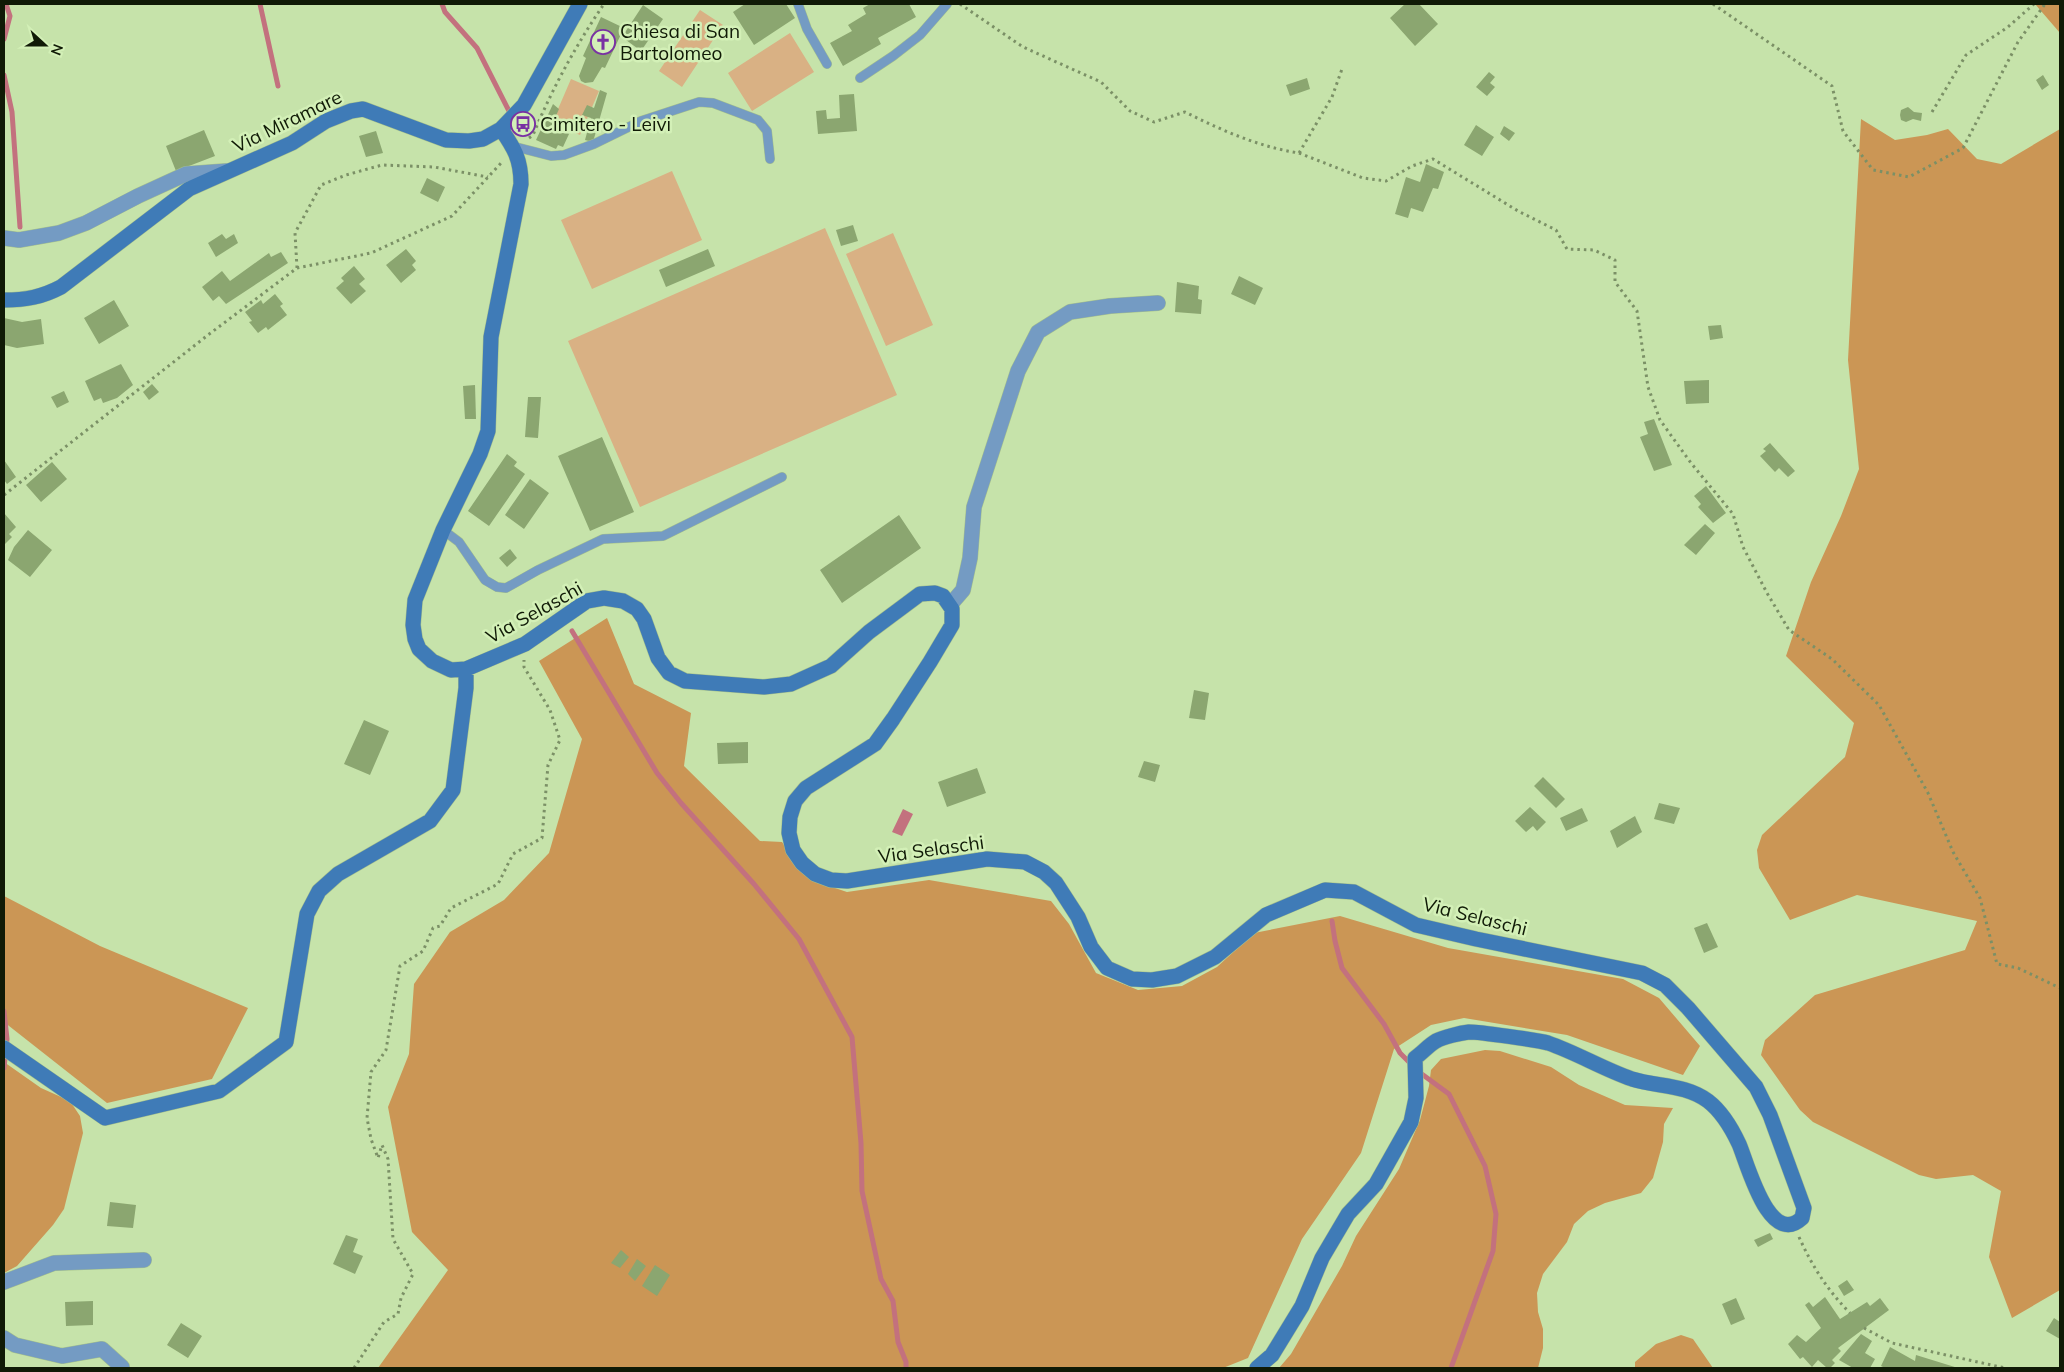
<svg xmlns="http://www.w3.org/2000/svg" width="2064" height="1372" viewBox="0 0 2064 1372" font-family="Mulish,sans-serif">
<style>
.green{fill:#d9b184}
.forest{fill:#cb9655}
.water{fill:#c3717e}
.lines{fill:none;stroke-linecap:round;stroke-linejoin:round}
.stream{stroke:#c3717e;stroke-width:5}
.building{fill:#8ba670}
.lane-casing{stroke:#a5bf8c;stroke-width:10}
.street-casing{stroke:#a5bf8c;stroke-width:16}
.secondary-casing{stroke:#a5bf8c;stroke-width:16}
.path{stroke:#7b9066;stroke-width:3;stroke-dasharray:2.5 4;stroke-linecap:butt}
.lane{stroke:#749bc3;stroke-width:9}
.street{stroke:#749bc3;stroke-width:15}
.secondary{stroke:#3f7bb7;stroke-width:15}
.labels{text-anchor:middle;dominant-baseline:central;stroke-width:5;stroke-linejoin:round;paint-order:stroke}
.poi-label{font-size:19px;fill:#101a06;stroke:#d3f0b7;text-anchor:start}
.street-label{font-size:19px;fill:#101a06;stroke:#d3f0b7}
</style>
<rect width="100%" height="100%" fill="#c6e3aa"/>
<path class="green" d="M700,10L723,25L682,87L659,71Z
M790,33L814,72L752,111L728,73Z
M571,79L599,91L580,135L552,123Z
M672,171L702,240L592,289L561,220Z
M825,228L897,395L640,507L568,341Z
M893,233L933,325L886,346L846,254Z"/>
<path class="forest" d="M2035,4H2060V33Z
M1861,119L1895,140L1927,135L1948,129L1977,159L2001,164L2060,129V1290L2012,1318L1989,1257L2001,1191L1973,1175L1936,1179L1919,1175L1813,1122L1800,1110L1761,1055L1765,1040L1815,995L1965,950L1977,921L1857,895L1790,920L1759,868L1757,850L1762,835L1845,757L1854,723L1786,656L1811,582L1841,516L1859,469L1848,360Z
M607,618L634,684L691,713L684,766L760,841L782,842L799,866L817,882L847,892L929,880L1051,901L1069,924L1096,973L1138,990L1182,986L1217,967L1254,933L1340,916L1448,948L1623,979L1659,998L1700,1046L1683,1075L1567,1035L1464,1018L1431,1025L1394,1049L1361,1153L1302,1239L1248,1358L1223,1368H378L448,1270L412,1232L388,1107L409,1054L414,984L450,932L504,900L549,853L582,739L539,661Z
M4,896L100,946L248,1008L212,1079L107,1103L4,1022Z
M1485,1050L1500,1051L1551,1067L1579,1085L1625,1105L1673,1108L1664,1124L1663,1142L1653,1178L1641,1193L1605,1203L1588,1211L1574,1224L1567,1242L1543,1274L1537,1293L1538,1312L1543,1329V1348L1538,1368H1279L1291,1354L1342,1266L1356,1236L1399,1169L1420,1120L1429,1086L1431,1070L1441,1059Z
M4,1062L41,1088L70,1101L80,1116L83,1133L64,1209L53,1225L17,1266L4,1273Z
M1681,1335L1693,1339L1713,1368H1635V1362L1656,1344Z"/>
<path class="water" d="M903,809L913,814L902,836L892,832Z"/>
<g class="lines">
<path class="stream" d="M260,4L278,86
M442,4L445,12L477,48L509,111
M4,39L10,16L6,4
M4,75L12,112L20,227
M572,631L657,773L681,803L754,884L799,939L852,1037L861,1143L862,1191L881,1279L893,1301L898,1342L906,1362V1368
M1332,921L1335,941L1342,968L1384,1024L1400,1053L1411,1064
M4,1011L7,1039L4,1068
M1419,1072L1449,1094L1485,1166L1496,1214L1493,1251L1451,1368"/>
</g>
<path class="building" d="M745,4H786L795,18L754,45L733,12Z
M870,4H880L881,5L884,4H909L916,17L878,38L881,44L843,66L830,43L852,31L848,25L866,14L863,8Z
M1405,4H1419L1438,24L1415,46L1390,18Z
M643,5L663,19L641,51L622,37Z
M601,17L624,28L605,68L602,67L593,82L585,83L581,81L579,76L586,58L583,56Z
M1489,72L1495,77L1490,83L1495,87L1487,96L1476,87Z
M2043,75L2049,85L2042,90L2036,80Z
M1307,78L1310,89L1290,96L1286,85Z
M600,90L607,93L593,142L585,140L591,118L582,115L587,105L594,108Z
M854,94L857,131L818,134L816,111L826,110L827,119L840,118L839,95Z
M553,104L559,109L551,127L569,134L563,147L558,145L556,149L536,140Z
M1908,107L1914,112L1922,113L1921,121L1913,119L1906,122L1901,120L1900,115L1901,110Z
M1476,125L1494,137L1482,156L1464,145Z
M1504,126L1515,133L1509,141L1500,134Z
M204,130L215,156L176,171L166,146Z
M376,131L383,153L366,157L359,136Z
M1426,164L1444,172L1438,189L1433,188L1423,212L1411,208L1408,218L1395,214L1406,177L1420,182Z
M427,178L445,187L438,202L420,193Z
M853,225L858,241L841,246L836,230Z
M222,234L226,239L234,234L238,243L216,257L208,243Z
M406,249L416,261L412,265L416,270L401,283L386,265Z
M708,249L715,266L666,287L659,270Z
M281,252L288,263L226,304L219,296L213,301L202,287L222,271L230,281L269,253L271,257Z
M354,266L365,279L359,284L366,291L351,304L336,288L344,281L341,278Z
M1239,276L1263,288L1255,305L1231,294Z
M1177,282L1199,286L1198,299L1202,300L1201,314L1175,312Z
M275,294L283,304L280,306L287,315L268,330L266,327L258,333L249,322L252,321L245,312L261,300L263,304Z
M114,300L129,326L99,344L84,318Z
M4,318L22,322L41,319L44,344L17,348L4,345Z
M1721,325L1723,338L1710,340L1708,326Z
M121,364L133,385L117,398L103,403L101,398L94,401L85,381Z
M1709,380V403L1686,404L1684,381Z
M152,384L159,392L149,400L143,392Z
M475,385L476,419H465L463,386Z
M64,391L69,402L57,408L51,397Z
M528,397H541L538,438L525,437Z
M1654,419L1672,465L1654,471L1640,437L1648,434L1644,422Z
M602,437L634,512L590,531L558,456Z
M1770,443L1795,471L1788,477L1779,468L1775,472L1760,456L1766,451L1763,449Z
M507,454L517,462L514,466L525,474L489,526L468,511Z
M4,460L16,477L7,484L4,480Z
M52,462L67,479L41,502L26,485Z
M530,479L549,493L524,529L505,515Z
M1706,486L1726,513L1713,523L1698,507L1701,504L1694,496Z
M4,513L16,527L9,534L12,537L4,545Z
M899,515L921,548L842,603L820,570Z
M1705,524L1715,533L1696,555L1684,545Z
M28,530L52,550L30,577L8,560L14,547Z
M510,549L517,558L507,567L499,558Z
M1194,690L1209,693L1205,720L1189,718Z
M364,720L389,731L370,775L344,764Z
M748,742V763L718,764L717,743Z
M1144,761L1160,765L1155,782L1138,777Z
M977,768L986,793L947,807L938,782Z
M1543,777L1565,799L1556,808L1534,786Z
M1659,803L1680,808L1674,824L1654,819Z
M1530,807L1546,822L1537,831L1533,826L1526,832L1515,821Z
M1582,808L1588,821L1566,831L1560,818Z
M1635,816L1642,832L1617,848L1610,831Z
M1707,923L1718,947L1704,953L1694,928Z
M110,1202L136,1205L133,1228L107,1226Z
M1770,1233L1773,1239L1758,1247L1754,1240Z
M346,1235L358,1239L353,1252L363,1256L355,1274L333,1264Z
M621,1250L629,1257L620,1268L611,1263Z
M637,1259L646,1266L635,1281L628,1274Z
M655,1265L670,1275L657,1296L642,1286Z
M1847,1280L1854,1290L1844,1296L1838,1286Z
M1825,1297L1840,1319L1867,1302L1870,1306L1880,1298L1889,1310L1838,1348L1841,1351L1832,1360L1835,1363L1830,1368H1827L1818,1360L1812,1367L1803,1357L1800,1359L1788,1344L1797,1335L1806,1342L1821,1328L1805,1305L1809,1302L1813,1307Z
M1736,1298L1745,1319L1731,1325L1722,1304Z
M93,1301V1325L66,1326L65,1302Z
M2054,1318L2060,1322V1339L2046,1331Z
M181,1323L202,1336L188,1358L167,1345Z
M1861,1334L1872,1341L1865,1353L1875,1359L1870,1368H1853L1839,1360Z
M1890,1347L1915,1361L1916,1355L1958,1368H1885L1881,1366Z"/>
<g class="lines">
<defs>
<path id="lane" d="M798,4L807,29L827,64
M860,78L893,56L920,35L947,4
M512,146L551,156L564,155L594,144L641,121L699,102L713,103L758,120L767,131L770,159
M443,530L459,542L485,580L497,587L506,588L538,570L603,539L663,536L782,477"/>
<path id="street" d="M4,238L19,240L59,233L86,223L138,196L186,174L227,171
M950,605L963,590L970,558L974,507L1018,371L1038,332L1070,312L1110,306L1158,303
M4,1282L54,1263L144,1260
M4,1338L15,1345L62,1356L102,1349L122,1367V1368"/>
<path id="secondary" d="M501,129C514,148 521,159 521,184L491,337L488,431L480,454L443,530L415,600L413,625L415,639L419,649L432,661L451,670L466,669L525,644L587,601L604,598L623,601L637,609L644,619L658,658L669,673L685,681L764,687L791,684L831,666L869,632L920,594L935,593L943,596L952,609V625L930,662L893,719L875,744L806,788L795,801L790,817L789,833L793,850L802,863L815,874L831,880L847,881L987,859L1025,862L1044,872L1056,883L1078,917L1091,947L1107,968L1132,979L1152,980L1177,976L1215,957L1266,915L1325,890L1354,892L1416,925L1476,939L1642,973L1665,985L1688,1008L1756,1087L1770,1115L1804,1208L1802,1218C1769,1249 1747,1162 1739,1144C1732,1129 1721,1111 1708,1101C1685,1084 1657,1087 1632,1079C1603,1069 1577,1053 1548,1043C1538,1040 1479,1032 1469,1032C1460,1033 1444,1037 1436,1041C1429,1045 1422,1053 1415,1058L1416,1098L1411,1122L1376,1184L1348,1214L1322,1258L1302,1306L1272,1355L1257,1368
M4,300C26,300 42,297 61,287L189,189L292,143L326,121L351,111L363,109L446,140L469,141L483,139L501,129L524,105L580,4
M4,1048L105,1118L219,1091L286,1042L307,914L319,891L338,874L430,821L453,790L466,688V669"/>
</defs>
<use href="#lane" class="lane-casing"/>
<use href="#street" class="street-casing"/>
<use href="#secondary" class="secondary-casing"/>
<path class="path" d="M960,4L1023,47L1101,82L1130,111L1154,122L1185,112C1221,130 1259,147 1299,153L1332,97L1342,69
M1713,4L1832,86L1843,131L1873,170L1909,177L1963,148L2018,42L2045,4
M1932,112L1966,55L2008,27L2034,4
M529,138L533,135C552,89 576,45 604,4
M1299,153L1363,178L1386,181L1412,166L1433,159L1518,211L1556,230L1567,249L1594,250L1615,260V282L1637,311L1648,387L1660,420L1691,463L1733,514L1743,547L1767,593L1789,630L1832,659L1879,705L1928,793L1953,852L1980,898L1997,964L2018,968L2060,988
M297,268L295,233L321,185L346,175L382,165L434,167L488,177
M4,495L208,335L297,268L371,253L452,216L502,162
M1799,1237C1812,1266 1828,1291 1850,1313
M1864,1328L1892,1343L2005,1368
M354,1368L384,1322L398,1314L401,1298L413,1274L393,1239L388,1159L382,1145L378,1158L371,1139L367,1118L371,1072L386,1050L400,966L423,951L433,928L440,926L451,908L498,884L513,854L542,838L548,765L560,740L550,710L524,667V660"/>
<use href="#lane" class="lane"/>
<use href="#street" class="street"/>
<use href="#secondary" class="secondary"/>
</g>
<defs>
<symbol id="church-ring" viewBox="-11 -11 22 22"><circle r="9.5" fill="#d3f0b7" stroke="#7931a3" stroke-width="1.5"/><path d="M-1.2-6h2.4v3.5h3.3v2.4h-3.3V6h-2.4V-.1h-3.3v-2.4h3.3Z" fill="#7931a3"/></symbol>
<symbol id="bus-ring" viewBox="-11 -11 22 22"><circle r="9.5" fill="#d3f0b7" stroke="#7931a3" stroke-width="1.5"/><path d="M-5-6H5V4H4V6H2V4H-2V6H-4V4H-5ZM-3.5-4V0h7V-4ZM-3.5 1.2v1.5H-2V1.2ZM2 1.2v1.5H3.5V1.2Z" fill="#7931a3"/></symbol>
</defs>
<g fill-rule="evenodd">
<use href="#church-ring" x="589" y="28" width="28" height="28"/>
<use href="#bus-ring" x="509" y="110" width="28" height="28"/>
</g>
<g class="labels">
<g class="poi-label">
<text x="620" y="31">Chiesa di San<tspan x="620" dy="22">Bartolomeo</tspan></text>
<text x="540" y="124">Cimitero - Leivi</text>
</g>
<g class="street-label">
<text transform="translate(287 121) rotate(-26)">Via Miramare</text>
<text transform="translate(534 612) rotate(-29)">Via Selaschi</text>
<text transform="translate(931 849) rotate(-8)">Via Selaschi</text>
<text transform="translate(1475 916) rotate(14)">Via Selaschi</text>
</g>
</g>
<rect width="2064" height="1372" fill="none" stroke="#101a06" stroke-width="10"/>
<g transform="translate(45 45) rotate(111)" stroke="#d3f0b7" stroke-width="4" paint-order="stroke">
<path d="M0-4L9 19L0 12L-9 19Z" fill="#101a06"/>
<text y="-8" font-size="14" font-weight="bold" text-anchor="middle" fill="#101a06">N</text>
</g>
</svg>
